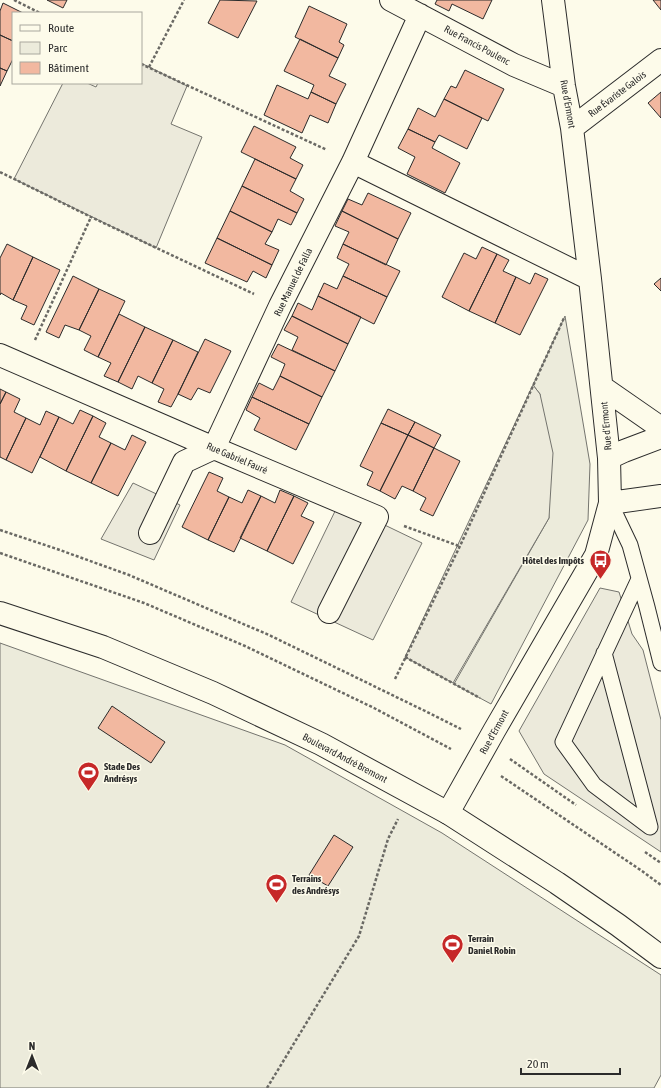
<svg xmlns="http://www.w3.org/2000/svg" width="661" height="1088" viewBox="0 0 661 1088" font-family="'Asap Condensed',sans-serif">
<style>
.green{fill:#ecebdb;stroke:#74746e}
.parking{fill:#eceadb;stroke:#74746e}
.building{fill:#f2b8a0;stroke:#2b2b2b}
.lines{fill:none;stroke-linecap:round;stroke-linejoin:round}
.lane-casing{stroke:#2b2b2b;stroke-width:17}
.street-casing{stroke:#2b2b2b;stroke-width:24}
.secondary-casing{stroke:#2b2b2b;stroke-width:24}
.path{stroke:#6a6964;stroke-width:2.5;stroke-dasharray:3 2;stroke-linecap:butt}
.lane{stroke:#fdfbea;stroke-width:15}
.street{stroke:#fdfbea;stroke-width:22}
.secondary{stroke:#fdfbea;stroke-width:22}
.labels{text-anchor:middle;dominant-baseline:central;stroke-width:3;stroke-linejoin:round;paint-order:stroke}
.street-label{font-size:10px;fill:#2b2b2b;stroke:#fdfbea}
.poi-label{font-size:10px;font-weight:bold;fill:#2b2b2b;stroke:#fdfbea;text-anchor:start}
</style>
<rect width="100%" height="100%" fill="#fdfbea"/>
<path class="green" d="M565,316L590,464L588,520L491,704L454,684L549,518L540,394L533,385Z
M0,643L285,745L442,833L661,975V1075L654,1088H0Z"/>
<path class="parking" d="M141,63L187,86L171,124L202,137L156,248L14,179L63,83H87L96,87L98,83H141Z
M533,385L540,394L553,453L549,518L453,683L405,657Z
M133,483L180,505L154,560L101,539Z
M339,503L422,543L373,640L291,602Z
M600,588L619,592L632,634L643,650L661,720V852L544,774L519,731Z"/>
<path class="building" d="M47,0H67L63,8Z
M220,0L257,1L238,38L208,23Z
M437,0H492L483,19L452,4L449,11L435,4Z
M653,0H661V10Z
M3,3L23,13H13V41L0,35V11Z
M309,6L347,24L339,42L344,45L338,58L295,37Z
M0,35L13,41V59L7,71L0,68Z
M300,39L338,58L329,76L346,84L336,104L311,92L314,85L284,71Z
M0,68L7,71L0,86Z
M465,70L504,89L488,121L444,99L451,86L456,88Z
M277,85L308,99L311,92L336,104L328,123L310,115L302,133L264,115Z
M661,92V118L648,103Z
M444,99L482,118L467,149L439,135L435,142L408,129L418,108L435,117Z
M254,126L296,147L290,158L303,165L296,179L241,152Z
M408,129L435,142L432,148L460,163L445,193L407,174L415,157L398,148Z
M255,159L296,179L290,191L304,199L297,213L242,186Z
M242,186L297,213L291,225L278,219L272,232L230,211Z
M368,193L411,213L398,239L342,211L348,199L362,205Z
M230,211L272,232L265,244L279,250L272,265L217,238Z
M342,211L398,239L386,265L343,244L349,232L335,226Z
M217,238L272,265L266,278L253,271L247,282L205,263Z
M7,244L33,257L13,300L1,293L0,295V258Z
M343,244L400,271L387,297L343,276L349,264L337,258Z
M482,247L497,254L469,311L442,297L464,253L476,259Z
M497,254L509,260L503,271L516,277L495,323L469,311Z
M33,257L60,270L34,325L21,319L27,306L13,300Z
M535,273L548,279L520,335L495,323L516,277L530,284Z
M73,276L99,289L79,330L65,325L59,338L46,332Z
M343,276L387,297L374,324L318,296L324,283L337,289Z
M661,278V291L654,284Z
M99,289L125,301L98,357L84,350L91,336L79,330Z
M318,296L361,317L348,344L292,316L298,303L312,310Z
M119,314L145,327L118,382L104,376L111,363L98,357Z
M292,316L348,344L335,371L292,350L298,337L284,330Z
M145,327L173,340L152,383L138,376L132,389L118,382Z
M205,339L231,351L210,393L198,388L191,400L178,394Z
M173,340L198,352L178,394L171,407L158,402L164,389L152,383Z
M278,344L335,371L322,397L280,376L285,364L271,357Z
M280,376L322,397L309,424L252,397L259,383L273,390Z
M0,389L6,392L0,404Z
M6,392L20,399L14,412L26,418L6,460L0,457V404Z
M252,397L309,424L296,450L254,430L260,418L246,410Z
M388,409L415,422L408,435L381,423Z
M80,410L93,416L66,471L40,457L59,417L73,424Z
M46,411L59,417L32,473L6,460L26,418L40,425Z
M93,416L106,423L99,437L111,443L91,483L66,471Z
M415,422L441,435L434,448L408,435Z
M381,423L408,435L380,491L367,485L373,472L360,466Z
M132,435L146,442L118,496L91,483L111,443L125,450Z
M408,435L434,448L413,491L402,486L395,499L380,491Z
M434,448L460,461L433,516L420,510L426,498L413,491Z
M209,472L223,478L217,491L229,497L208,540L182,527Z
M248,490L261,496L234,552L208,540L229,497L242,503Z
M280,490L294,496L267,551L240,538L261,496L275,503Z
M294,496L308,503L301,516L314,522L293,564L267,551Z
M112,706L165,742L151,763L98,728Z
M334,835L353,847L328,886L309,875Z"/>
<g class="lines">
<defs>
<path id="lane" d="M610,503L630,545L647,607L661,663
M604,653L650,827L594,785L563,742L639,579"/>
<path id="street" d="M391,0L514,65L564,86
M572,128L661,60
M353,162L590,279
M0,355L214,448L377,517L329,612
M602,387L661,428
M609,458L624,451L661,437
M610,503L661,496
M150,533L184,462L214,448L280,306L353,162L420,15
M448,813L494,731L596,555L610,503L609,458L590,279L572,128L564,86L553,0"/>
<path id="secondary" d="M0,613L103,647L213,693L321,744L448,813L557,883L618,925L661,957"/>
</defs>
<use href="#lane" class="lane-casing"/>
<use href="#street" class="street-casing"/>
<use href="#secondary" class="secondary-casing"/>
<path class="path" d="M14,0L40,13
M141,64L327,150
M149,67L184,0
M0,172L91,217L254,294
M35,340L91,217
M404,526L459,546
M0,530L57,549L129,575L269,635L423,710L461,729
M0,553L144,603L245,646L374,708L451,749
M405,657L480,698
M395,679L460,546L564,318
M510,759L576,805
M501,776L642,871L661,885
M645,852L661,863
M267,1088L359,936L388,839L398,819"/>
<use href="#lane" class="lane"/>
<use href="#street" class="street"/>
<use href="#secondary" class="secondary"/>
</g>
<defs>
<symbol id="bus-pin" viewBox="-11 -11 22 30"><path d="M0 17L-7.5 6A9.5 9.5 0 1 1 7.5 6Z" fill="#c62828" stroke="#fdfbea"/><path d="M-5-6H5V4H4V6H2V4H-2V6H-4V4H-5ZM-3.5-4V0h7V-4ZM-3.5 1.2v1.5H-2V1.2ZM2 1.2v1.5H3.5V1.2Z" fill="#fff"/></symbol>
<symbol id="stadium-pin" viewBox="-11 -11 22 30"><path d="M0 17L-7.5 6A9.5 9.5 0 1 1 7.5 6Z" fill="#c62828" stroke="#fdfbea"/><path d="M0-5a6.5 5 0 1 0 0 10a6.5 5 0 1 0 0-10ZM-3.5-1.8h7v3.6h-7Z" fill="#fff"/></symbol>
</defs>
<g fill-rule="evenodd">
<use href="#bus-pin" x="588" y="548" width="25" height="34"/>
<use href="#stadium-pin" x="76" y="760" width="25" height="34"/>
<use href="#stadium-pin" x="264" y="872" width="25" height="34"/>
<use href="#stadium-pin" x="440" y="932" width="25" height="34"/>
</g>
<g class="labels">
<g class="street-label">
<text transform="translate(477 45) rotate(28)">Rue Francis Poulenc</text>
<text transform="translate(617 94) rotate(-37)">Rue Évariste Galois</text>
<text transform="translate(568 104) rotate(80)">Rue d'Ermont</text>
<text transform="translate(293 282) rotate(-64)">Rue Manuel de Falla</text>
<text transform="translate(606 426) rotate(-95)">Rue d'Ermont</text>
<text transform="translate(237 458) rotate(23)">Rue Gabriel Fauré</text>
<text transform="translate(494 732) rotate(-61)">Rue d'Ermont</text>
<text transform="translate(345 758) rotate(28)">Boulevard André Bremont</text>
</g>
<g class="poi-label">
<text x="584" y="560" text-anchor="end">Hôtel des Impôts</text>
<text x="104" y="766">Stade Des<tspan x="104" dy="12">Andrésys</tspan></text>
<text x="292" y="878">Terrains<tspan x="292" dy="12">des Andrésys</tspan></text>
<text x="468" y="938">Terrain<tspan x="468" dy="12">Daniel Robin</tspan></text>
</g>
</g>
<rect x="12" y="12" width="130" height="72" fill="#fdfbea" stroke="#a9a89e"/>
<rect x="20" y="25" width="20" height="6" fill="#fdfbea" stroke="#a9a89e"/>
<text x="48" y="32" font-size="12" fill="#2b2b2b">Route</text>
<rect x="20" y="42" width="20" height="12" fill="#ecebdb" stroke="#a9a89e"/>
<text x="48" y="52" font-size="12" fill="#2b2b2b">Parc</text>
<rect x="20" y="62" width="20" height="12" fill="#f2b8a0" stroke="#a9a89e"/>
<text x="48" y="72" font-size="12" fill="#2b2b2b">Bâtiment</text>
<g transform="translate(32 1056)" stroke="#fdfbea" stroke-width="3" paint-order="stroke">
<path d="M0-3L7 15L0 10L-7 15Z" fill="#2b2b2b"/>
<text y="-6" font-size="11" font-weight="bold" text-anchor="middle" fill="#2b2b2b">N</text>
</g>
<path d="M521 1068v6h99v-6" fill="none" stroke="#2b2b2b" stroke-width="2"/>
<text x="527" y="1068" font-size="12" fill="#2b2b2b" stroke="#fdfbea" stroke-width="3" paint-order="stroke">20 m</text>
</svg>
